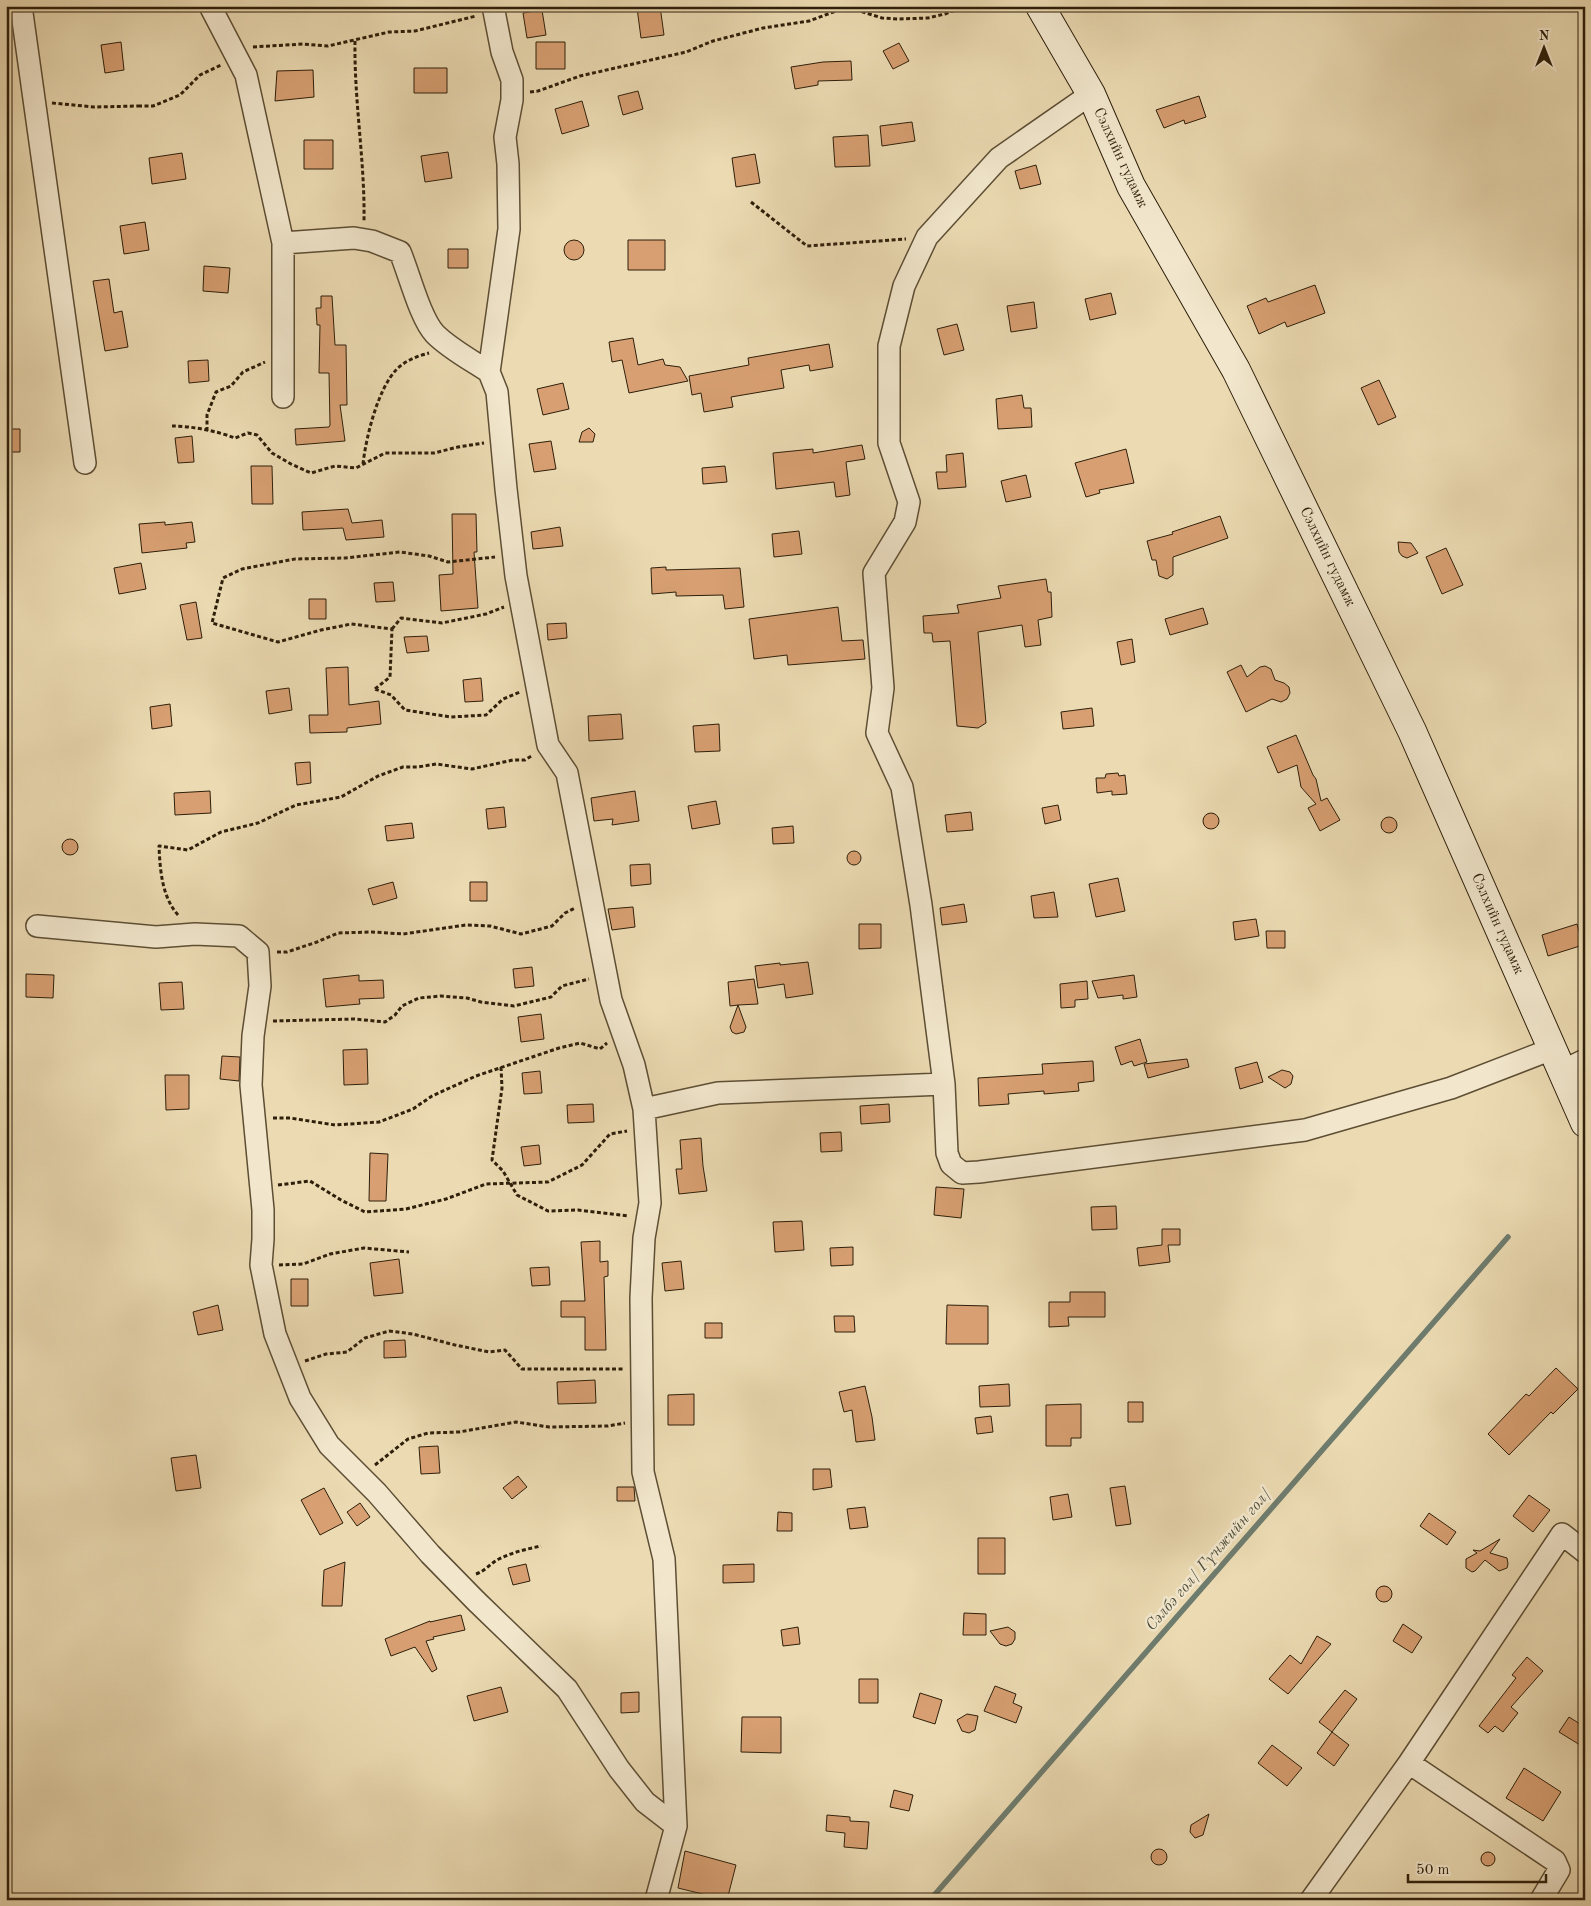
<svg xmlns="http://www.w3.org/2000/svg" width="1591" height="1906" viewBox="0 0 1591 1906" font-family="'Old Standard TT',serif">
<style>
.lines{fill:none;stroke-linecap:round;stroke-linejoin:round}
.stream{stroke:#6e7c6e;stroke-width:5.5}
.building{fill:#d79f72;stroke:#2e1f0a}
.street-casing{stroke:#5d4e34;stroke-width:24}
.secondary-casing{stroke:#2e1f0a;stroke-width:30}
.path{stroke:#2e1f0a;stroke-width:3;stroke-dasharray:4 2.5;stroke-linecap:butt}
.street{stroke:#f2e7cd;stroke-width:21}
.secondary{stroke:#f2e7cd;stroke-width:28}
.labels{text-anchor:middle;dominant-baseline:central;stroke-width:5;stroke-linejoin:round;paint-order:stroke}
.street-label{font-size:15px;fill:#2e1f0a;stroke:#f2e7cd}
.water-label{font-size:16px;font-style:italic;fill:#4e4e3c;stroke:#f2e7cd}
</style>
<rect width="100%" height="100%" fill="#ebdab2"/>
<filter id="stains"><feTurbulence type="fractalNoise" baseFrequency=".004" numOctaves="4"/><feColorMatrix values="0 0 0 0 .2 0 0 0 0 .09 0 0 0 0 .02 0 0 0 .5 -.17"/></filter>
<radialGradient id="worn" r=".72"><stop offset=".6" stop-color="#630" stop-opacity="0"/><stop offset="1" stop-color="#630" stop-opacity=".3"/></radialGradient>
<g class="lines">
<path class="stream" d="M930,1900L1508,1237"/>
</g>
<path class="building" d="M651,6H660L664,35L641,38L637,8Z
M542,10L546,35L527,38L523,13Z
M121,42L124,70L105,73L101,45Z
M536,42H565V69H536Z
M899,43L909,61L893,69L883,51Z
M851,61L852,80L818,81V85L795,89L791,67L823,62Z
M414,68H447V93H414Z
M313,70L314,97L275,101L277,71Z
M638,91L643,109L623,115L618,96Z
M1199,96L1206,117L1185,124L1184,120L1164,128L1156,110Z
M582,101L589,126L562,134L555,109Z
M912,122L915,141L882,146L880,126Z
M868,135L870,166L835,167L833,137Z
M304,140H333V169H304Z
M448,152L452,178L425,182L421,156Z
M182,153L186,179L152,184L149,158Z
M755,154L760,183L736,187L732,158Z
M1036,165L1041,184L1020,189L1015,171Z
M145,222L149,250L124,254L120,226Z
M564 250a10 10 0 1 1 20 0a10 10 0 1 1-20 0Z
M628,240H665V270H628Z
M448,249H468V268H448Z
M204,266L230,268L228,293L203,291Z
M109,279L114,313L122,311L128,347L105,351L93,281Z
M1315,285L1325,313L1287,327L1285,322L1259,334L1247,306L1266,298L1268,302Z
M1111,293L1116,314L1090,320L1085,299Z
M321,296H332L335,345H346L347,405H340L345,441L296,445L295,429L329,427L330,425L329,373H319L320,325H317L316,308H321Z
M1034,302L1037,328L1011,332L1007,306Z
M957,324L964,350L944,355L937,329Z
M633,338L638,365L663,359L665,365L680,367L688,381L629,393L622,360L612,362L609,342Z
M829,344L833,367L810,371L809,365L781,370L784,388L731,397L733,407L704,412L701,393L692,395L689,376L749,365L748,358Z
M208,360L209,381L189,383L188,361Z
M1379,380L1396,417L1378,425L1361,388Z
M563,383L569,409L543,415L537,389Z
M1022,395L1024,408H1031L1032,427L998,429L996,399Z
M589,428L595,434L593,442H579L582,432Z
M6,429H20V452H6Z
M192,436L194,462L178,463L175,438Z
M551,441L556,469L534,472L529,444Z
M862,445L865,459L846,462L850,495L836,497L834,482L776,489L773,453L813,449V453Z
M1126,449L1134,483L1099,490L1100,493L1086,497L1075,463Z
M963,453L966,487L938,489L936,472H947L946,455Z
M251,466H272L273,504H252Z
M725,466L727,482L703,484L702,468Z
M1026,475L1031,497L1006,502L1001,481Z
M348,509L352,523L382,520L384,537L346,540L343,528L303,530L302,512Z
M452,514H476L477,552H474L478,608L441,611L439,575L453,574Z
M1220,516L1228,538L1173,557V575L1167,579L1159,576L1156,560H1152L1147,541L1173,534L1172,532Z
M165,522V525L192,522L195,542L186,543L187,548L142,553L139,524Z
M560,527L563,546L533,549L531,532Z
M799,531L802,554L774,557L772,534Z
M1398,542L1411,543L1418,553L1407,558L1402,556L1399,552Z
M1446,548L1463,585L1442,594L1426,557Z
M141,563L146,589L119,594L114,568Z
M666,567V570L740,568L744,607L725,609L723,595L676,596V592L652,594L651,568Z
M1046,579L1048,592H1051L1052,617L1038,620L1041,645L1025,647L1022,625L978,632L986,723L978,728L957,726L950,641L933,642L932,633H924L923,616L959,613L957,605L1001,598L998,586Z
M393,582L395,601L376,602L374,583Z
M309,599H326V619H309Z
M196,602L202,638L187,640L180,605Z
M838,607L842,641L863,640L865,659L788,665L787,655L754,659L749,619Z
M1203,608L1208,624L1170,635L1165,619Z
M566,623L567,638L548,640L547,624Z
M427,636L429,651L407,653L404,637Z
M1132,639L1135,662L1121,665L1117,642Z
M1241,665L1247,677L1260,667L1265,666L1271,669L1275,680L1284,683L1289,687L1290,693L1287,699L1281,702L1272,699L1246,712L1227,672Z
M348,667L349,705L379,701L381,724L347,728V732L310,733L309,715H328L326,668Z
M481,678L483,701L465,702L463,680Z
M289,688L292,710L269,714L266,691Z
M170,704L172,726L152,729L150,707Z
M1092,708L1094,726L1063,729L1061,712Z
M621,714L623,739L589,741L588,716Z
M719,724L720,751L695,752L693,726Z
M1296,735L1313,775L1316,779L1321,801L1327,798L1340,820L1320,831L1308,808L1316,804L1301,787L1297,765L1278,773L1267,747Z
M310,762L311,783L297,785L295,763Z
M1118,773L1119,776L1125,775L1127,794L1112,795V791L1097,793L1096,778H1105L1106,774Z
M210,791L211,813L175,815L174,793Z
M635,791L639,821L612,825L613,819L594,821L591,798Z
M716,801L720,824L692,829L688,806Z
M1058,805L1061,820L1045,824L1042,808Z
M504,807L506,827L488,829L486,809Z
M971,812L973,830L947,832L945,815Z
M1203 821a8 8 0 1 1 16 0a8 8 0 1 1-16 0Z
M1381 825a8 8 0 1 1 16 0a8 8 0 1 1-16 0Z
M412,823L414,838L387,841L385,826Z
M793,826L794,843L773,844L772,828Z
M62 847a8 8 0 1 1 16 0a8 8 0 1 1-16 0Z
M847 858a7 7 0 1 1 14 0a7 7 0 1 1-14 0Z
M650,864L651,884L631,886L630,865Z
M1118,878L1125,911L1096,917L1089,884Z
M393,882L397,898L373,905L368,889Z
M470,882H487V901H470Z
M1054,892L1058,917L1034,918L1031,896Z
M964,904L967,922L942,925L940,908Z
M633,907L635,927L612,930L608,909Z
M1256,919L1259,936L1235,940L1233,922Z
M859,924H881V948L859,949Z
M1577,924L1583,945L1548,956L1542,935Z
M1266,931H1285V948H1267Z
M808,962L813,994L786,998L784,984L758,988L755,966L780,963V965Z
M532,967L534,986L515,988L513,969Z
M26,974L54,975L53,998L26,997Z
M359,975V981L383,980L384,998L359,999L360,1004L326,1007L323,979Z
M1134,975L1137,997L1123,999V995L1098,998L1092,981Z
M754,979L758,1004L738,1005L746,1027L744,1032L736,1034L732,1032L730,1027L738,1005L730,1006L728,982Z
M1087,981L1088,999L1075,1000V1007L1061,1008L1060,984Z
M182,982L184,1009L161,1010L159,983Z
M541,1014L544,1039L521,1042L518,1017Z
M1140,1039L1147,1062L1134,1066L1132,1061L1121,1065L1115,1047Z
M367,1049L368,1084L344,1085L343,1050Z
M222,1056L240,1057L239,1081L220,1079Z
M1187,1059L1189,1067L1148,1078L1144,1064Z
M1093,1061L1094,1081L1078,1083L1079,1091L1044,1094V1091L1008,1094L1009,1104L979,1106L978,1078L1043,1074L1042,1064Z
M1257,1062L1263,1082L1240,1089L1235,1068Z
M1282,1070L1290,1072L1293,1076L1291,1084L1285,1088L1268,1077Z
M540,1071L542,1093L524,1094L522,1073Z
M165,1075H189V1109L166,1110Z
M593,1104L594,1122L568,1123L567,1105Z
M889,1104L890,1122L861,1124L860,1106Z
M841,1132L842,1151L821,1152L820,1133Z
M701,1138L703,1166L707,1191L679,1194L676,1169H682L680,1140Z
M539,1145L541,1164L524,1166L521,1147Z
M370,1153L388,1154L386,1201H369Z
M936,1187L964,1189L961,1218L934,1215Z
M1116,1206L1117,1229L1092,1230L1091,1207Z
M802,1221L804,1250L775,1252L773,1222Z
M1162,1229H1180V1245H1168L1170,1262L1139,1266L1137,1248L1162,1245Z
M600,1241V1262L608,1261V1276L604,1277L606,1350H585V1317H561V1301H585L581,1242Z
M853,1247V1265L831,1266L830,1248Z
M399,1259L403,1293L374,1296L370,1263Z
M681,1261L684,1289L665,1291L662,1263Z
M549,1267L550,1285L532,1286L530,1268Z
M291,1279H308V1306H291Z
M1070,1292H1105V1317H1068L1069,1326L1049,1327V1302H1070Z
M218,1305L223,1330L198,1335L193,1312Z
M947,1305L988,1306V1344H946Z
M834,1316H854L855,1332H835Z
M705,1323H722V1338H705Z
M405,1340L406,1357L384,1358V1341Z
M1556,1368L1578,1389L1553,1414L1551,1412L1509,1455L1488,1434L1526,1394L1529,1396Z
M595,1380L596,1403L558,1404L557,1382Z
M1009,1384L1010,1406L980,1407L979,1386Z
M865,1386L872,1417L875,1440L856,1442L852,1410L844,1412L839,1392Z
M694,1394V1425H668V1395Z
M1128,1402H1143V1422H1128Z
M1081,1404V1438H1071V1446H1046V1405Z
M991,1416L993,1432L977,1434L975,1418Z
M438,1446L440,1473L421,1474L419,1447Z
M196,1455L201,1488L176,1491L171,1458Z
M813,1469H830L832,1487L813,1490Z
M518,1476L527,1487L512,1499L503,1488Z
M1125,1486L1131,1524L1116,1526L1110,1488Z
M617,1487H634L635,1501H617Z
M324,1488L343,1523L320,1535L301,1500Z
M1068,1494L1072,1517L1053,1520L1050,1497Z
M1529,1495L1550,1510L1533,1532L1513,1516Z
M360,1503L370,1517L357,1526L347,1512Z
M865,1507L868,1527L850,1529L847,1509Z
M778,1512L792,1513V1531H777Z
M1429,1513L1456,1532L1447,1545L1420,1526Z
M978,1538H1005V1574H978Z
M1500,1539L1490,1553L1507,1558L1508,1564L1507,1568L1499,1571L1485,1560L1475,1571L1472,1572L1466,1568V1559L1477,1553L1473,1550L1480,1551Z
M345,1562L342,1606H322L324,1570Z
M526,1564L530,1581L513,1585L508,1568Z
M754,1564V1582L723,1583V1565Z
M1376 1594a8 8 0 1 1 16 0a8 8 0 1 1-16 0Z
M964,1613L986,1614V1635H963Z
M461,1615L465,1630L433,1637L434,1639L426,1641L437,1669L432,1672L415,1647L391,1656L385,1639L430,1621V1622Z
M1403,1624L1422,1637L1412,1653L1393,1641Z
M798,1627L800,1644L783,1646L781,1630Z
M1008,1627L1015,1632V1639L1012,1644L1006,1646L1000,1644L990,1631Z
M1317,1636L1331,1644L1288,1694L1269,1679L1290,1655L1301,1664Z
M1527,1657L1543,1671L1511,1707L1518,1713L1503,1732L1495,1726L1488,1733L1479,1726L1516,1678L1512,1675Z
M859,1679H878V1703H859Z
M995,1686L1016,1694L1013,1703L1022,1707L1016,1723L984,1711Z
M501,1687L508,1712L474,1721L467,1696Z
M1345,1690L1357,1699L1332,1732L1319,1722Z
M639,1692V1712L621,1713V1693Z
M920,1693L942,1700L935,1724L913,1717Z
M967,1714L978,1716L975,1730L969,1733L962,1731L957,1720Z
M742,1717H781V1753L741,1752Z
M1569,1717L1585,1727V1737L1580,1745L1559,1732Z
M1332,1732L1349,1745L1334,1766L1317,1753Z
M1272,1745L1302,1768L1287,1786L1258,1763Z
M1524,1768L1561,1792L1543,1821L1506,1798Z
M894,1790L913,1795L909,1811L890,1807Z
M1209,1814L1203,1835L1195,1838L1190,1832L1191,1825Z
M827,1815L850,1817V1821L869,1822L867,1849L844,1847L845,1833L826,1831Z
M1151 1857a8 8 0 1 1 16 0a8 8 0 1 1-16 0Z
M685,1851L736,1865L727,1900L678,1888Z
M1481 1859a7 7 0 1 1 14 0a7 7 0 1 1-14 0Z"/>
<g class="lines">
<defs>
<path id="street" d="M21,6L85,463
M210,6L246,75L283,243V397
M283,243L354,238L372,241L400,252C409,273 420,318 435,334C450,349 471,360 489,372
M37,926L156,937L195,934L239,936L258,952L260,986L253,1036L251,1085L263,1210V1239L261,1265L275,1334L300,1398L329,1445L377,1493L430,1554L476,1601L567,1689L619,1769L645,1802L676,1826L664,1559L643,1472L641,1298L644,1238L650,1203L644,1109L634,1065L611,1000L567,773L548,745L516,576L506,489L497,392L489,372L509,229L508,164L505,137L512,100V80L502,52L493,6
M1562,1071L1585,1060
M944,1084L947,1153L951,1164L962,1173L979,1172L1305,1130L1451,1088L1552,1049
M644,1109L718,1093L944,1084L921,905L902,787L877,733L883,688L874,573L905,522L909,502L889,443V346L904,286L927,237L999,158L1091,94
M1409,1763L1555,1861L1559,1870L1541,1900
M656,1900L676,1826
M1311,1900L1409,1763L1562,1534L1585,1552"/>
<path id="secondary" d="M1040,6L1091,94L1131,186L1236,370L1412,731L1585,1123"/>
</defs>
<use href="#street" class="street-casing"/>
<use href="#secondary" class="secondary-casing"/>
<path class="path" d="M355,41C354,101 365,161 364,221
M253,47L303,44L328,46L389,32L415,31L476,16
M530,92L538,91L580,76L686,52L713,41L763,28L809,21L847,7L882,18L899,19L928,18L945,14L965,6
M52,103L94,107L138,106
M138,106H153L180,95L200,75L221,65
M751,202L807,246L906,239
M172,426C191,426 217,431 235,438L248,433L257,435L272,453L291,464L311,473L335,466L356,468L385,453H434L458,447L484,443
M207,431V415L216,392L231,386L243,372L265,362
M363,464C366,437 378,388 397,369C406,360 418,356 429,353
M392,629L401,618L442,623L486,614L504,607
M375,689L390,677L392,629L351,624L321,630L278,642L212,623L223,578L242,569L295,559L345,558L400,552L429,556L448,562L495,557
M375,689L391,695L405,710L451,717L486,715L503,699L520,692
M178,915C162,897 160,870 159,846L188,850L221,832L258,823L296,805L341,797L378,776L403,767H418L436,764L472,769L513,760H525L533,755
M277,952H287L317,942L338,933L372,932L403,934L466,925L490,926L521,934L552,926L565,913L575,908
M273,1021L354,1019L385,1022L395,1015L402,1006L419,998L441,996L467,998L481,1002L514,1006L551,997L562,986L589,979
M501,1067L502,1088L492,1160L503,1171L517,1195L548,1211L578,1210L629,1216
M273,1118H290L335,1125L379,1122L413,1109L432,1096L476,1076L559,1048L580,1043L600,1049L607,1043
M278,1185L310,1181L341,1200L365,1212L406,1209L446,1199L486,1184L548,1182L582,1165L610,1134L627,1131
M279,1265L303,1264L330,1254L364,1248L409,1252
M305,1361L326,1354L347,1352L365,1338L389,1331L413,1334L455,1345L489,1352L505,1350L522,1369H623
M375,1465L408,1439L428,1433L459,1432L516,1422L549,1427L608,1426L625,1423
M476,1574C485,1571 491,1563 499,1559C513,1552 527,1549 541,1546"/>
<use href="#street" class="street"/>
<use href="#secondary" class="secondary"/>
</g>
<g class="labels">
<g class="street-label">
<text transform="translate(1120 158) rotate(65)">Сэлхийн гудамж</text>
<text transform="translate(1327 557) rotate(64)">Сэлхийн гудамж</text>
<text transform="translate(1497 924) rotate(66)">Сэлхийн гудамж</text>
</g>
<g class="water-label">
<text transform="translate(1209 1560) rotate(-49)">Сэлбэ гол/ Гүнжийн гол/</text>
</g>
</g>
<rect width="1591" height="1906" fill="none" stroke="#ebdab2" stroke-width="25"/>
<rect x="8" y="8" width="1576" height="1891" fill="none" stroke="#2e1f0a" stroke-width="2.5"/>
<rect x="12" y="12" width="1566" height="1881" fill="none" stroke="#2e1f0a"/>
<g transform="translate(1544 48)" stroke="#f2e7cd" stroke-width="4" paint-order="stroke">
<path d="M0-4L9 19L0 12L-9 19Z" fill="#2e1f0a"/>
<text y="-8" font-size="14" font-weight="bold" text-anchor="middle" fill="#2e1f0a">N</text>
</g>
<path d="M1408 1874v8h138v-8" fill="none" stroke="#2e1f0a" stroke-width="2.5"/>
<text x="1416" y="1874" font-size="15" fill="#2e1f0a" stroke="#f2e7cd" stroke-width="4" paint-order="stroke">50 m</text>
<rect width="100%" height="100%" filter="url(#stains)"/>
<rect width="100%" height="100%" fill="url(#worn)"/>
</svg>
